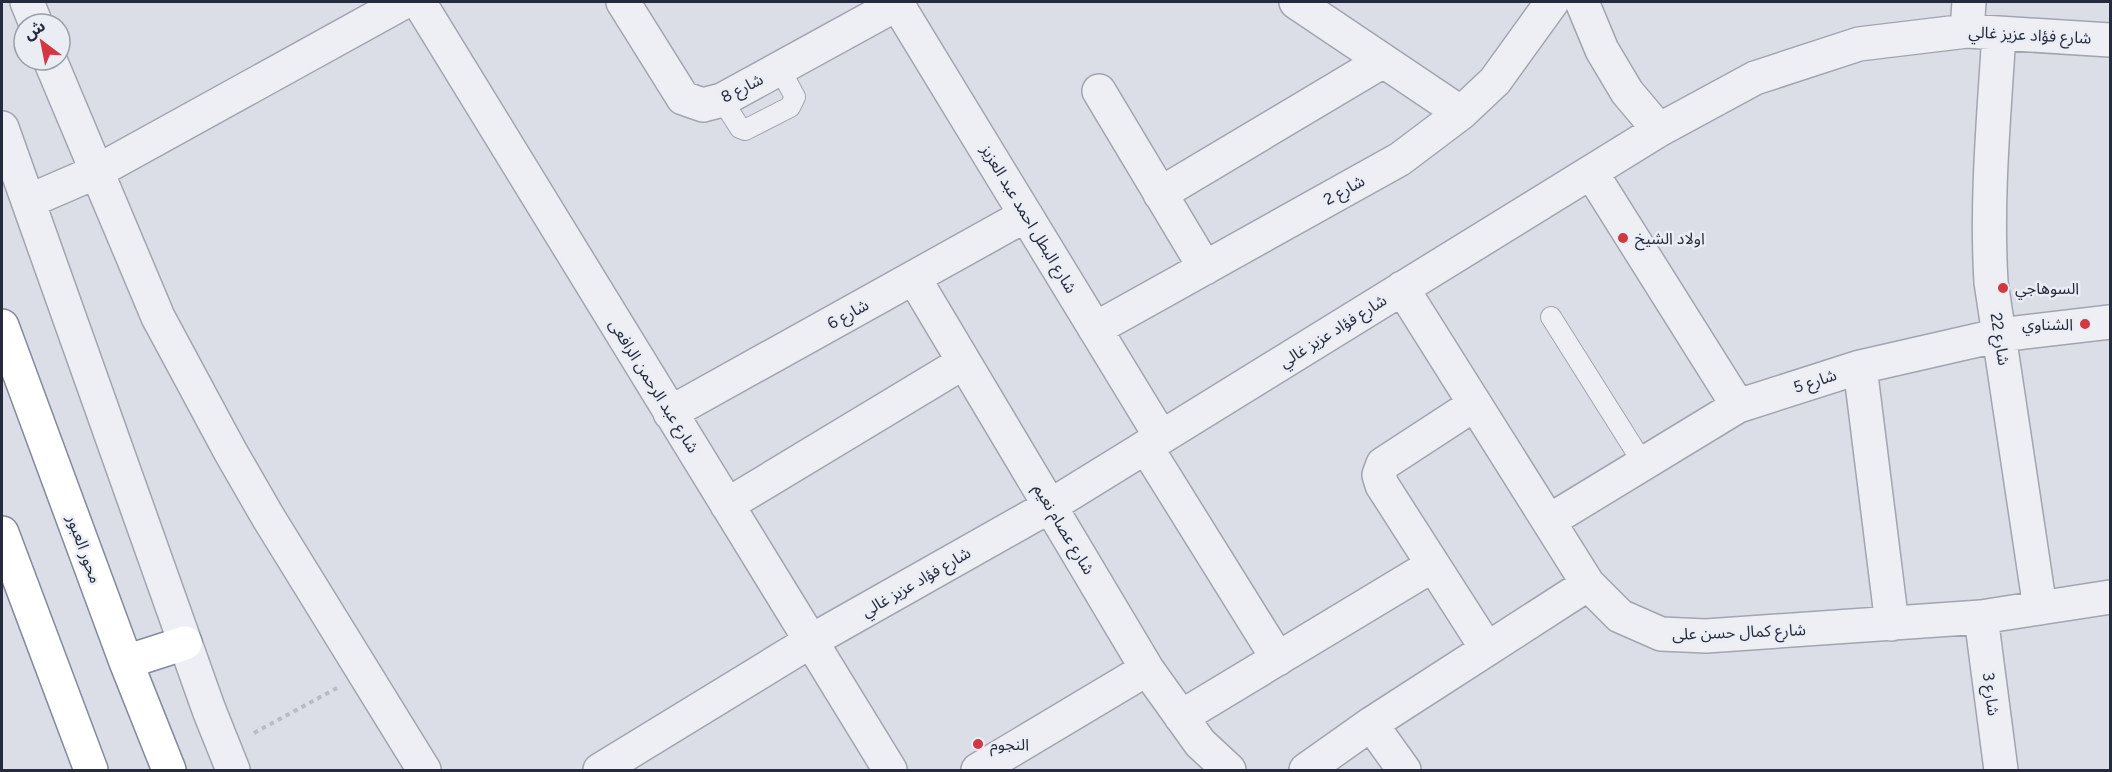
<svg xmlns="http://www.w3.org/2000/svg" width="2112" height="772" viewBox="0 0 2112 772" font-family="Figtree,'Noto Sans Arabic',sans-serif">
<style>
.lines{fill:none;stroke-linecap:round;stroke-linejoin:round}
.service-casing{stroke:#a1a5b0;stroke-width:22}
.minor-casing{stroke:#a1a5b0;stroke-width:36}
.trunk-casing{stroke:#828a9d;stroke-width:36}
.path{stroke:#babcc4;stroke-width:4;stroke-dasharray:4.5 4.5;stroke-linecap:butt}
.service{stroke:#eeeff4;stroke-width:20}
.minor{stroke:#eeeff4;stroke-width:33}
.trunk{stroke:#fff;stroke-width:33}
.poi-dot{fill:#d33842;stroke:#eaedf4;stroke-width:2}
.labels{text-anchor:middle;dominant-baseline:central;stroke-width:5;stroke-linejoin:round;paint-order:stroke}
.street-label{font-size:16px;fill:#252b3c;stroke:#eaedf4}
.poi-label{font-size:16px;fill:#252b3c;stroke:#eaedf4;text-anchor:start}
</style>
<rect width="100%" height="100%" fill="#dbdee6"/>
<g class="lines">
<defs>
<path id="service" d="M722,100L740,128L745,130L790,107L795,97L780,69
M1551,317L1643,463"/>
<path id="minor" d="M27,2L36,24
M419,2L890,770
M623,2L683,98L703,105L722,100L897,4
M896,2L1161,437
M1296,2L1461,113
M1582,2L1602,50L1627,92L1659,130
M1967,31L1969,2
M1999,33C1994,116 1986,199 1991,282L2040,608
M50,60L158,317L230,451L268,517L424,770
M1099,91L1205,268
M2,128L209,710L233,770
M1591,172L1738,406
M1160,194L1383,61
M29,201L96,172L404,2
M914,278L1147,669L1200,743L1229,770
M1402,288L1588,584L1620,616L1661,634L1706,636L1981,617L2110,597
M1095,329L1400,159L1461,113L1495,81L1552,2
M1860,367L1892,624
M1475,404L1383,464L1379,475L1382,485L1487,649
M670,413L1026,215
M1146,447L1278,659
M727,505L964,362
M1549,521L1738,406L1860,367L2000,335L2110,322
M1981,617L2001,770
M1181,717L1433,565
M1371,724L1404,770
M600,770L811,641L1050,506L1659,130L1755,78L1859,44L1967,31L2110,40
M978,770L1147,669
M1306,770L1371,724L1588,584"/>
<path id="trunk" d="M2,326L126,662L169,770
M2,533L91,770
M126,662L185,643"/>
</defs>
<use href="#service" class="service-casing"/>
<use href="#minor" class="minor-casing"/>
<use href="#trunk" class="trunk-casing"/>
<path class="path" d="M254,733L337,688"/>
<use href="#service" class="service"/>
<use href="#minor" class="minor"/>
<use href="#trunk" class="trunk"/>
</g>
<g class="poi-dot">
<circle cx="1623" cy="238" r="6"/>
<circle cx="2003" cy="288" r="6"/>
<circle cx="2085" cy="324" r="6"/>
<circle cx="978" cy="744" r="6"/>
</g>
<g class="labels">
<g class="street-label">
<text transform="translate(2030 35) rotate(3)">شارع فؤاد عزيز غالي</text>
<text transform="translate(742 88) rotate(-27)">شارع 8</text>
<text transform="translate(1344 190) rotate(-29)">شارع 2</text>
<text transform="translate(1029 219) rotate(59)">شارع البطل احمد عبد العزيز</text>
<text transform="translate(848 314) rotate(-29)">شارع 6</text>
<text transform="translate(1333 331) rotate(-32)">شارع فؤاد عزيز غالي</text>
<text transform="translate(2000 339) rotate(81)">شارع 22</text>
<text transform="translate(1815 381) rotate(-18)">شارع 5</text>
<text transform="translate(654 386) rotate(58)">شارع عبد الرحمن الرافعى</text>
<text transform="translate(1064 529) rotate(59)">شارع عصام نعيم</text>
<text transform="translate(84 549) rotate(70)">محور العبور</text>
<text transform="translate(916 582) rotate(-30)">شارع فؤاد عزيز غالي</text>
<text transform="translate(1739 632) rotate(-2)">شارع كمال حسن على</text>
<text transform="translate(1991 694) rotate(83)">شارع 3</text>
</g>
<g class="poi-label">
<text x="1635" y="238">اولاد الشيخ</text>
<text x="2015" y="288">السوهاجي</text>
<text x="2073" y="324" text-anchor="end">الشناوي</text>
<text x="990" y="744">النجوم</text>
</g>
</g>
<rect width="2112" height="772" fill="none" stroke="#252b3c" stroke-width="6"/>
<g transform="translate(42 42) rotate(328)"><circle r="28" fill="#eaedf4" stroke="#9b9faa" stroke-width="1.5"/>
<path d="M0-4.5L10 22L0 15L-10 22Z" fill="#d33842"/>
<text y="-9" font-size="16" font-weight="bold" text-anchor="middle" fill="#252b3c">ش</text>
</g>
</svg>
